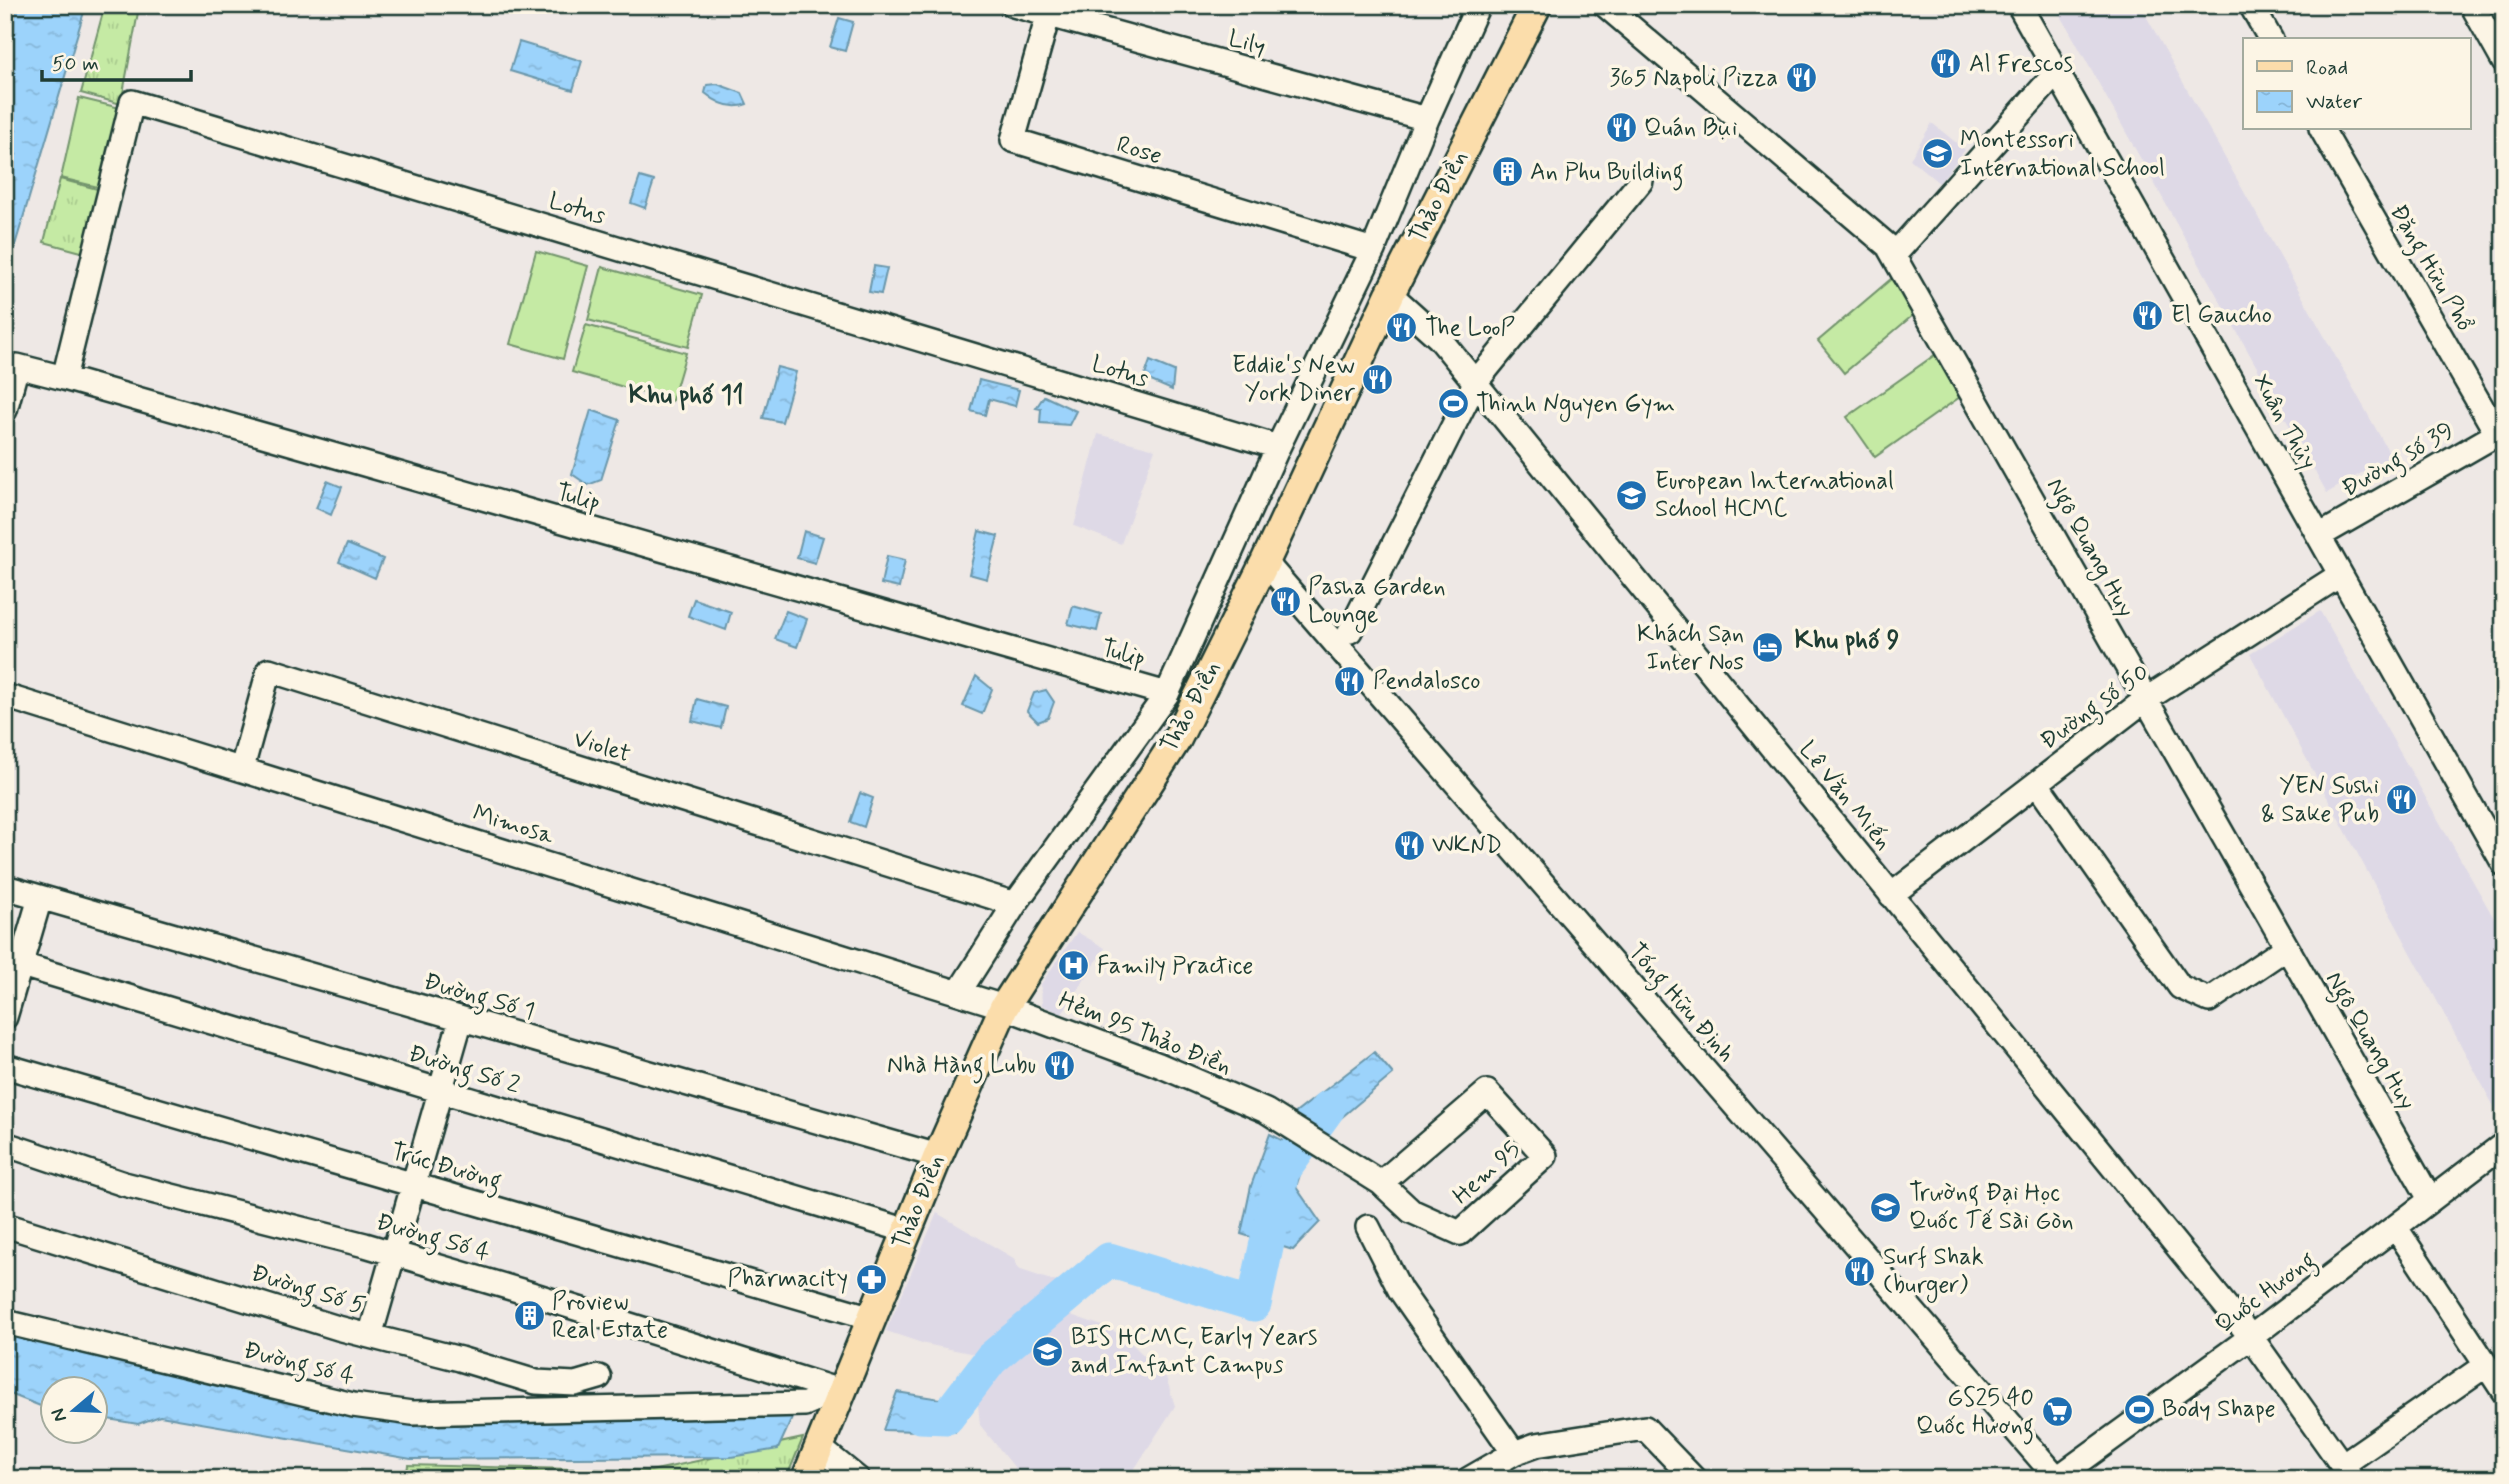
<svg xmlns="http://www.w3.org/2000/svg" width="2509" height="1484" viewBox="0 0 2509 1484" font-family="Mynerve,sans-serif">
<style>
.built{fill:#ded9e6}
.grass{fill:url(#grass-tufts);stroke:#72946c;stroke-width:2}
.garden{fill:#c5eaa4;stroke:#72946c;stroke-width:2}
.water{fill:url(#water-ripples);stroke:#6a97ab;stroke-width:2}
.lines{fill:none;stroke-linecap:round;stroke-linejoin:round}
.river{stroke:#9cd3fb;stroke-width:35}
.minor-casing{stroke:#1f3d34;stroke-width:28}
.major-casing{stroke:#1f3d34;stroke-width:33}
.minor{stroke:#fcf5e5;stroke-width:23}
.major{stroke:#fbddab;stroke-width:28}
.labels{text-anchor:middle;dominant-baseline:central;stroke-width:7;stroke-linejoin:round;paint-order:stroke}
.street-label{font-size:24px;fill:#1f3d34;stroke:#fcf5e5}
.poi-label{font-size:24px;fill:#1f3d34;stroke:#fcf5e5;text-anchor:start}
.neighbourhood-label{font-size:26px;font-weight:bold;fill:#1f3d34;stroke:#fcf5e5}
</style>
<defs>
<pattern id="grass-tufts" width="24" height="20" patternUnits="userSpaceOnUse" patternTransform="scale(1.75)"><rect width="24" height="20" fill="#c5eaa4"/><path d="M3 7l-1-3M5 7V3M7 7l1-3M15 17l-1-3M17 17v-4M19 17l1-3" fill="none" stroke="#a9ca8e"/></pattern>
<pattern id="water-ripples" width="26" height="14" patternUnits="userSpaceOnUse" patternTransform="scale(1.75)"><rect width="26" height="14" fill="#9cd3fb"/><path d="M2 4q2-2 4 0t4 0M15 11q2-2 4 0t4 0" fill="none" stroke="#86b6d8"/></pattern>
</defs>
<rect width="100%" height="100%" fill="#eee8e5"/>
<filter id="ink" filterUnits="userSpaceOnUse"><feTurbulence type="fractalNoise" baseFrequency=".0143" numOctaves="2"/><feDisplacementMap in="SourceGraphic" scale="14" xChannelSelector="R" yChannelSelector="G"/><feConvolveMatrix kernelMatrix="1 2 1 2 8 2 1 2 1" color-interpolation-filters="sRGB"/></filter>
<g filter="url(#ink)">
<path class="built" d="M2055,5H2140L2391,456L2327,493Z
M1932,123L1965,150L1939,183L1910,159Z
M1098,434L1155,449L1121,544L1074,526Z
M2320,611L2504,936V1110L2498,1114L2250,654Z
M1077,932L1105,948L1062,1014L1042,1005L1041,984Z
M937,1213L1015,1259L1018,1269L1063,1284L1068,1314L1111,1329L1129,1341L1166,1377L1175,1406L1128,1479H1024L980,1425L976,1385L990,1357L925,1344L886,1331Z"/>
<path class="grass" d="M105,5L139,7L121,104L81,93Z
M60,179L101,190L85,253L44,242Z
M803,1438L786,1479H406L408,1465L651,1471Z"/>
<path class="garden" d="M79,98L120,108L102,188L61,178Z
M536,251L588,266L563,359L510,344Z
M602,267L702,295L688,347L588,320Z
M1891,279L1918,311L1844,373L1818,341Z
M586,325L686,353L672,401L572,372Z
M1939,352L1967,392L1875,457L1847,417Z"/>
<path class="water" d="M5,5H86L5,279Z
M839,18L853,22L845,51L830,47Z
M519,42L582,61L573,90L510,71Z
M717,84L742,93L747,104C732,110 717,103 705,93L707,85Z
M640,177L654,181L645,208L631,203Z
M874,266L887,268L881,294L869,292Z
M1150,361L1174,371L1172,390L1144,378Z
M777,367L796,372L782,422L763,418Z
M979,380L1019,390L1015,406L989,399L985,415L971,411Z
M1044,396L1076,411L1069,425L1040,423L1041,409L1036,408Z
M591,410L620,420L601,480L588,485L572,474Z
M327,481L342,487L331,515L316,508Z
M804,531L823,537L815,563L797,558Z
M979,531L998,536L987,579L969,574Z
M347,544L383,559L375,578L339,562Z
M887,556L905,560L899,588L881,584Z
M694,599L731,612L726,630L688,616Z
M1073,606L1101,614L1097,631L1068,624Z
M786,611L807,619L797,647L775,639Z
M976,676L992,689L982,714L963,706Z
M1046,690L1054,702L1048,718L1038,722L1027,711L1034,693Z
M697,699L726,707L721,728L692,721Z
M860,793L873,798L864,827L850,822Z
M1374,1052L1393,1074L1322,1134L1293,1115Z
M1270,1134L1307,1153L1296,1187L1320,1222L1293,1250L1241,1234L1251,1186Z
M5,1334L74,1347L351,1413L793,1416L778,1449L731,1457L411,1459L160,1416L138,1424L95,1417L94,1390H52V1410L48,1409L5,1392Z
M897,1392L970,1404L955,1432L883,1430Z"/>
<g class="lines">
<path class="river" d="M920,1416L947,1417L991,1359L1109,1260L1254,1304L1282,1172L1328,1108"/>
<defs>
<path id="minor" d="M1013,5L1427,119
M1605,5L1888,246L2430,1199
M2019,5L2504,864
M2251,5L2271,40
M2472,5L2504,62
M1048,16L1013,140L1373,250
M2321,128L2497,434
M1894,255L2057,72
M1390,294L1439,338L2251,1337L2352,1479
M64,378L132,102L1278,447
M5,410L17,366L64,378L1167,694
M2319,536L2504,430
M1265,562L2057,1478
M1350,631L1475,383L1641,181
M5,696L1004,1007L1159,1065L1266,1111L1381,1183L1411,1211L1460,1233L1545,1156L1487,1092L1381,1183
M242,768L269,670L1015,904
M2037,784L2180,987L2209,1000L2286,948
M5,887L938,1156
M1891,895L2145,700L2340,575
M5,960L908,1231
M959,992L1015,904L1167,694L1278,447L1373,250L1427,119L1478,5
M5,1017L40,898
M5,1066L872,1318
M5,1144L124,1184L365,1245L528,1293L843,1392
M5,1225L338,1328L460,1359L536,1382L575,1384L599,1377
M1368,1227L1400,1290L1514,1453
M2396,1228L2504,1392
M5,1322L353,1405L412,1413L805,1404L812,1401L823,1386
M370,1336L461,1019
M820,1448L858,1479
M2342,1465L2486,1365
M1469,1479L1514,1453L1536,1445L1645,1428L1694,1479
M2056,1479L2251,1337L2504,1144"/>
<path id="major" d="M806,1479L938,1156L1004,1007L1177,739L1265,562L1390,294L1537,5"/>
</defs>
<use href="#minor" class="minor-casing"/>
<use href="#major" class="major-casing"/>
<use href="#minor" class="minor"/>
<use href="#major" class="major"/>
</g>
</g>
<defs>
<symbol id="restaurant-disc" viewBox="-11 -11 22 22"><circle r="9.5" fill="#1f6fb2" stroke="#fcf5e5"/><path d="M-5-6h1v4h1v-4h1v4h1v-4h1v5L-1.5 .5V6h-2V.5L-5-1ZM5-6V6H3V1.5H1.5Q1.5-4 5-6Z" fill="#fff"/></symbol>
<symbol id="school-disc" viewBox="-11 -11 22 22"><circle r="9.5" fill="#1f6fb2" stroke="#fcf5e5"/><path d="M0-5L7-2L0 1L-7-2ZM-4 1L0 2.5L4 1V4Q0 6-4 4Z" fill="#fff"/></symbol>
<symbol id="building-disc" viewBox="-11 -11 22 22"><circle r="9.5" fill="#1f6fb2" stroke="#fcf5e5"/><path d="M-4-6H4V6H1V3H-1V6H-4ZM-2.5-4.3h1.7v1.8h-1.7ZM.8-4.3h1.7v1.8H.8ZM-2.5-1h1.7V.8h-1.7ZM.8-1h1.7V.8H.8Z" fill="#fff"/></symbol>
<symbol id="stadium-disc" viewBox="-11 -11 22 22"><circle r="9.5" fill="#1f6fb2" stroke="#fcf5e5"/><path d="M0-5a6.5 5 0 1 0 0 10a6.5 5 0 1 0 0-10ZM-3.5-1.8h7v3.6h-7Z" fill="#fff"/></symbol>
<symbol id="hotel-disc" viewBox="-11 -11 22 22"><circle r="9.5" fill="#1f6fb2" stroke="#fcf5e5"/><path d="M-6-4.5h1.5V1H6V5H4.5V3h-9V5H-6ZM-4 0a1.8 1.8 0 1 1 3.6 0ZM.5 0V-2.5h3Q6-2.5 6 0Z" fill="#fff"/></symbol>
<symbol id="hospital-disc" viewBox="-11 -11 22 22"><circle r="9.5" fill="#1f6fb2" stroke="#fcf5e5"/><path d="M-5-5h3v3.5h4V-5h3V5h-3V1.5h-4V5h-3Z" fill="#fff"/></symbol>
<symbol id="pharmacy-disc" viewBox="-11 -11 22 22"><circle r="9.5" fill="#1f6fb2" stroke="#fcf5e5"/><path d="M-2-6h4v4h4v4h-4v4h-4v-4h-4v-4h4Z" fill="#fff"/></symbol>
<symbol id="supermarket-disc" viewBox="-11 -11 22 22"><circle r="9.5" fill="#1f6fb2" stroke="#fcf5e5"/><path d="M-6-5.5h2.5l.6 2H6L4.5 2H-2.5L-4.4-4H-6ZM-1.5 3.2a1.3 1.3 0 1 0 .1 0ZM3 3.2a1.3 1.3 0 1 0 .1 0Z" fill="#fff"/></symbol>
</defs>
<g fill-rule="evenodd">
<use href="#restaurant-disc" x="1928" y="46" width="35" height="35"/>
<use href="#restaurant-disc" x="1784" y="60" width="35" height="35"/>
<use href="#restaurant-disc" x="1604" y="110" width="35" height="35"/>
<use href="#school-disc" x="1920" y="136" width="35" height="35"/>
<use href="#building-disc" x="1490" y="154" width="35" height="35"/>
<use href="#restaurant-disc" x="2130" y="298" width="35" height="35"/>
<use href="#restaurant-disc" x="1384" y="310" width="35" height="35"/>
<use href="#restaurant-disc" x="1360" y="362" width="35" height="35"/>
<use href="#stadium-disc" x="1436" y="386" width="35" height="35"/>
<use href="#school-disc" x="1614" y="478" width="35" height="35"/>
<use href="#restaurant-disc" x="1268" y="584" width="35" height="35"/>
<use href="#hotel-disc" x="1750" y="630" width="35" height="35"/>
<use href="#restaurant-disc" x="1332" y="664" width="35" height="35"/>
<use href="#restaurant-disc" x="2384" y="782" width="35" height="35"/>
<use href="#restaurant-disc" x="1392" y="828" width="35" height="35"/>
<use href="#hospital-disc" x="1056" y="948" width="35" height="35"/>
<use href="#restaurant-disc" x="1042" y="1048" width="35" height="35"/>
<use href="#school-disc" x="1868" y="1190" width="35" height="35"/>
<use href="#restaurant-disc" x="1842" y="1254" width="35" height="35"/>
<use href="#pharmacy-disc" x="854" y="1262" width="35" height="35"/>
<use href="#building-disc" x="512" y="1298" width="35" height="35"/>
<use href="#school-disc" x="1030" y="1334" width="35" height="35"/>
<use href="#stadium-disc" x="2122" y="1392" width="35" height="35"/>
<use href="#supermarket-disc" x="2040" y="1394" width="35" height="35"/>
</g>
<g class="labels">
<g class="street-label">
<text transform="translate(1247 43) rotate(15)">Lily</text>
<text transform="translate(1139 151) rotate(17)">Rose</text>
<text transform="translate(1439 197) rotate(-63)">Thảo Điền</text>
<text transform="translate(577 209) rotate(17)">Lotus</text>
<text transform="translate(2431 268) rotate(60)">Đặng Hữu Phổ</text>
<text transform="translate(1120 372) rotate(17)">Lotus</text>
<text transform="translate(2284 422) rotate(61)">Xuân Thủy</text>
<text transform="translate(2398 460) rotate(-30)">Đường số 39</text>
<text transform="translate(578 498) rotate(16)">Tulip</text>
<text transform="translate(2090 548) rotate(61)">Ngô Quang Huy</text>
<text transform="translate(1123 654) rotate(16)">Tulip</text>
<text transform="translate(1191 707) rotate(-62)">Thảo Điền</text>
<text transform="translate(2095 707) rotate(-36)">Đường số 50</text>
<text transform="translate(602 747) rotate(17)">Violet</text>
<text transform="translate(1845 796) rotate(51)">Lê Văn Miến</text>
<text transform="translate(513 825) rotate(17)">Mimosa</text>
<text transform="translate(479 997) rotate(16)">Đường Số 1</text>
<text transform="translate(1681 1003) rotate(49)">Tống Hữu Định</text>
<text transform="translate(1145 1034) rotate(22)">Hẻm 95 Thảo Điền</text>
<text transform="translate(2370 1041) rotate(60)">Ngô Quang Huy</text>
<text transform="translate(464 1070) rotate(17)">Đường Số 2</text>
<text transform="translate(446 1167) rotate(16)">Trúc Đường</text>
<text transform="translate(1487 1173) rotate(-42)">Hem 95</text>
<text transform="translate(919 1202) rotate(-68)">Thảo Điền</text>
<text transform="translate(433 1238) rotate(16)">Đường Số 4</text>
<text transform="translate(308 1290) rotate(17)">Đường Số 5</text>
<text transform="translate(2266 1293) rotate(-37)">Quốc Hương</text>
<text transform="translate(299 1364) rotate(14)">Đường số 4</text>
</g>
<g class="poi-label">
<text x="1969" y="64">Al Frescos</text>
<text x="1778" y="78" text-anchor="end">365 Napoli Pizza</text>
<text x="1644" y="128">Quán Bụi</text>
<text x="1960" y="140">Montessori<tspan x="1960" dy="28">International School</tspan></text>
<text x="1530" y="172">An Phu Building</text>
<text x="2171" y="315">El Gaucho</text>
<text x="1425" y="328">The LooP</text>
<text x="1355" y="365" text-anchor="end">Eddie's New<tspan x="1355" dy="28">York Diner</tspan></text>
<text x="1476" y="404">Thinh Nguyen Gym</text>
<text x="1655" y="481">European International<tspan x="1655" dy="28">School HCMC</tspan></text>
<text x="1308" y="587">Pasha Garden<tspan x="1308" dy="28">Lounge</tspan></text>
<text x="1744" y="634" text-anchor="end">Khách Sạn<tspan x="1744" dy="28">Inter Nos</tspan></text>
<text x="1373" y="681">Pendalosco</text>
<text x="2379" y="786" text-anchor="end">YEN Sushi<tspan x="2379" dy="28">&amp; Sake Pub</tspan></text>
<text x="1432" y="845">WKND</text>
<text x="1097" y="966">Family Practice</text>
<text x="1036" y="1065" text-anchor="end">Nhà Hàng Lubu</text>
<text x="1909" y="1193">Trường Đại Học<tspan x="1909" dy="28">Quốc Tế Sài Gòn</tspan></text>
<text x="1883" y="1257">Surf Shak<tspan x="1883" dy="28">(burger)</tspan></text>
<text x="848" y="1279" text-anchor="end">Pharmacity</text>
<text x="552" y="1302">Proview<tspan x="552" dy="28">Real Estate</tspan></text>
<text x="1071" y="1337">BIS HCMC, Early Years<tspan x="1071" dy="28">and Infant Campus</tspan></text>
<text x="2034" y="1398" text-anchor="end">GS25 40<tspan x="2034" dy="28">Quốc Hương</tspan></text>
<text x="2162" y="1409">Body Shape</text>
</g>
<g class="neighbourhood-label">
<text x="686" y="396">Khu phố 11</text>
<text x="1847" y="641">Khu phố 9</text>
</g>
</g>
<rect width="2509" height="1484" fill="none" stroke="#fcf5e5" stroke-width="28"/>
<rect x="14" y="14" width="2481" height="1456" fill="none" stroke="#1f3d34" stroke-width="2.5" filter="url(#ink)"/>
<rect x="2243" y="38" width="228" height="91" fill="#fcf5e5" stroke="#a4ab9e" stroke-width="2"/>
<rect x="2257" y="61" width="35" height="10" fill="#fbddab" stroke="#a4ab9e" stroke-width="2"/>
<text x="2306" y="74" font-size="21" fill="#1f3d34">Road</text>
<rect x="2257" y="91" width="35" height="21" fill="url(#water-ripples)" stroke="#a4ab9e" stroke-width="2"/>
<text x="2306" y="108" font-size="21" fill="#1f3d34">Water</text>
<g transform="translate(74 1410) rotate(251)"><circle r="33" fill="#fcf5e5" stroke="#a4ab9e" stroke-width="2"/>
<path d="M0-5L12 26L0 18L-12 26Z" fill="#1f6fb2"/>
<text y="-10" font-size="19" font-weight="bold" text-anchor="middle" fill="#1f3d34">N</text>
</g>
<path d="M42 70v10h149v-10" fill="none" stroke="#1f3d34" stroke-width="3.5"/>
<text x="52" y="70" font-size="21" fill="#1f3d34" stroke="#fcf5e5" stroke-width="5" paint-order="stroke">50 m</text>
</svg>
